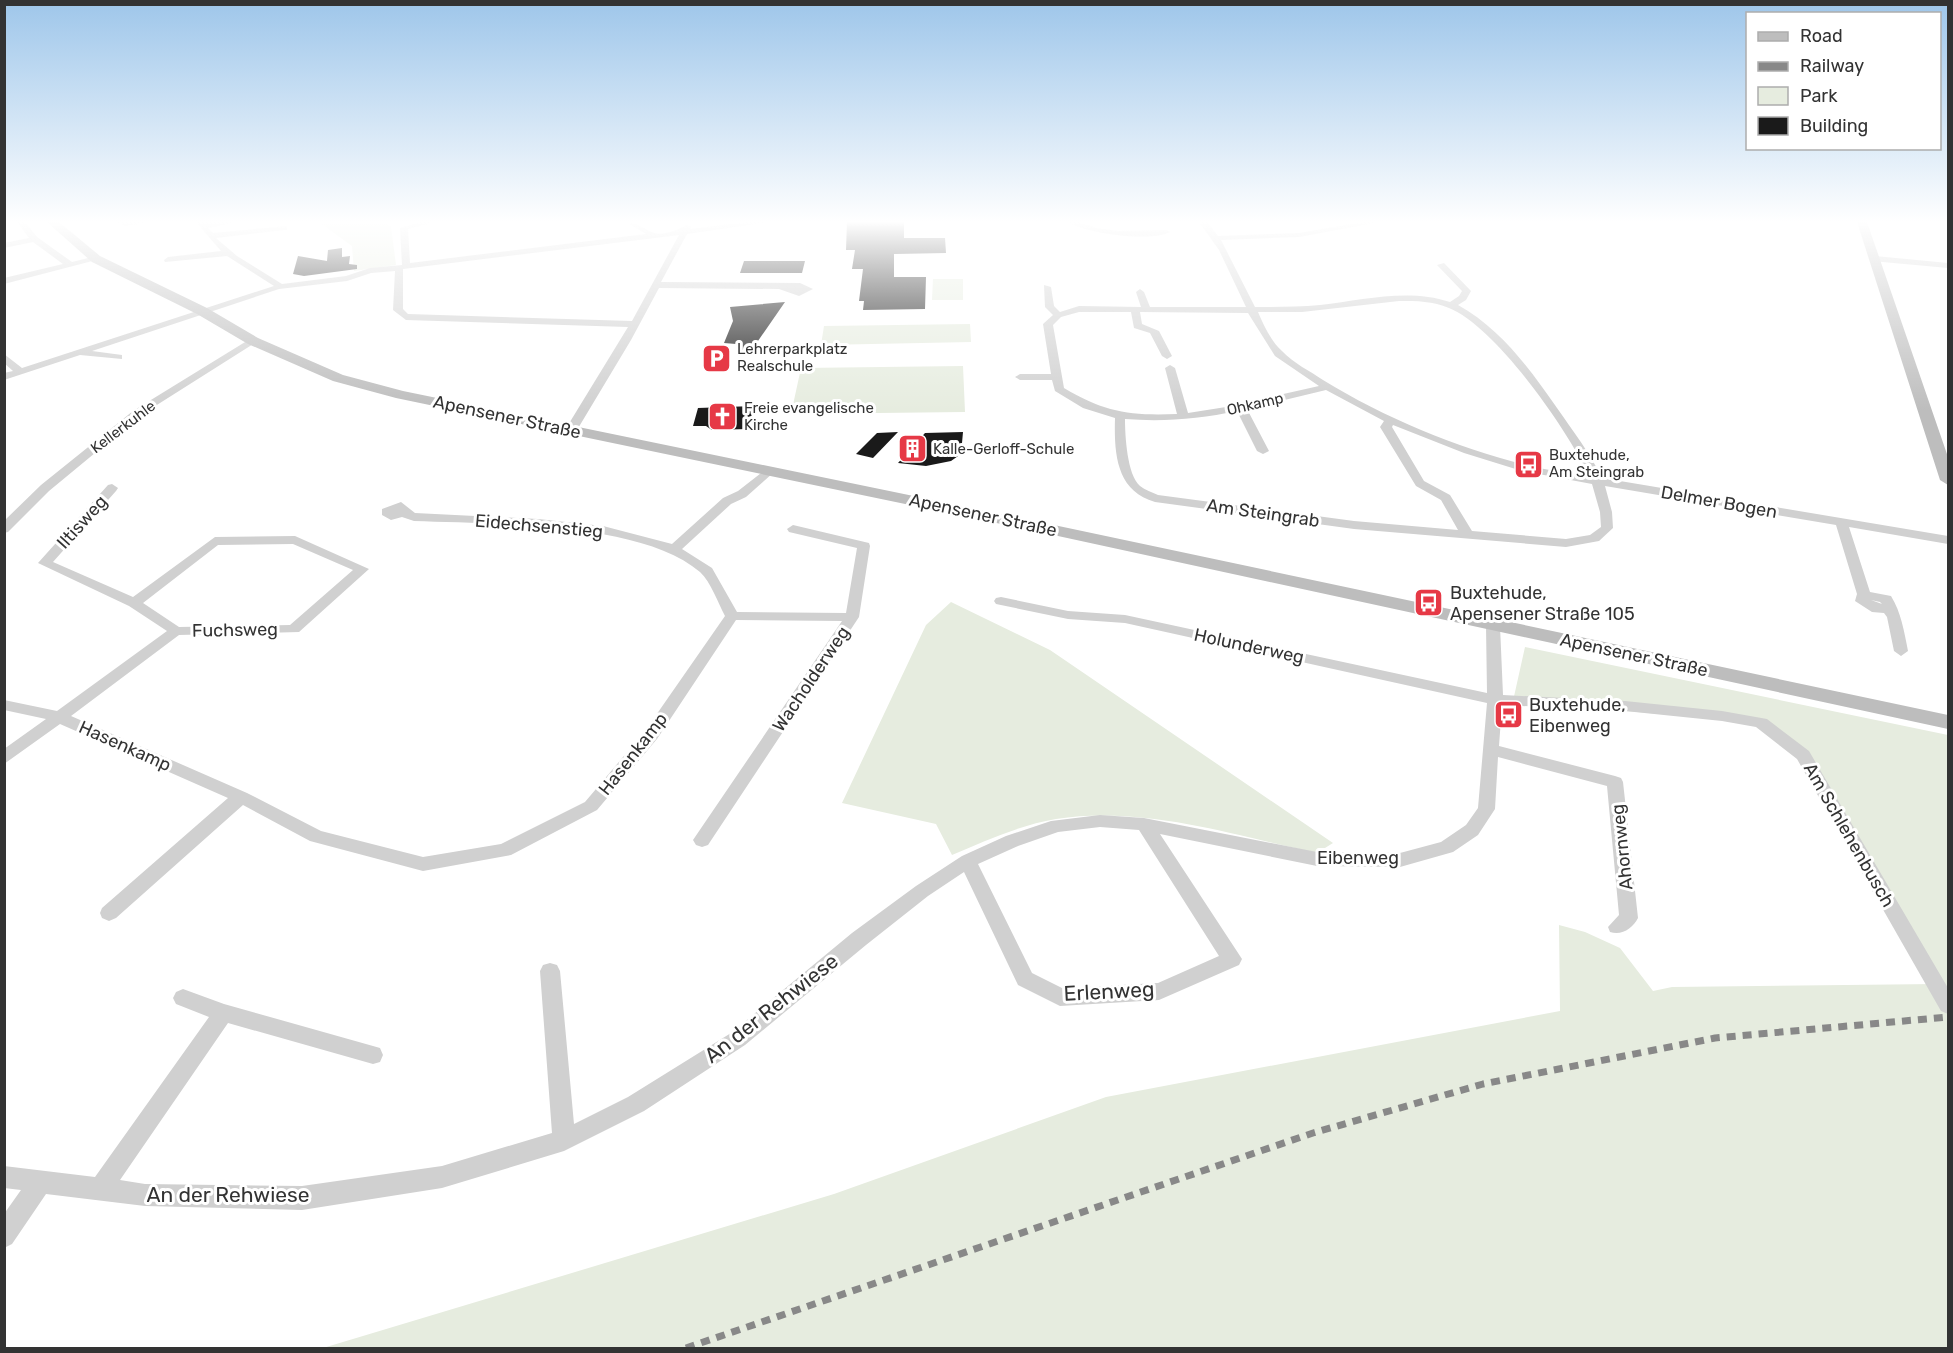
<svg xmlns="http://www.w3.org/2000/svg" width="1953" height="1353" viewBox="0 0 1953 1353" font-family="Rubik,sans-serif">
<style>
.green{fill:#e6ecdf}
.building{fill:#1a1a1a}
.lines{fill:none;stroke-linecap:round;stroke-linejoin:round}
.street{fill:#d0d0d0;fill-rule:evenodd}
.secondary{fill:#bdbdbd;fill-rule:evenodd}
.rail{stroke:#888;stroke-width:7;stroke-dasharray:9 7;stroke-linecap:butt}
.labels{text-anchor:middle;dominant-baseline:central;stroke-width:6;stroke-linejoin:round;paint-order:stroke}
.far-poi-label{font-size:15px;fill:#333;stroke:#fff;text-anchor:start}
.far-street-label{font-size:15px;fill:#333;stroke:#fff}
.street-label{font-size:18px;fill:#333;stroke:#fff}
.poi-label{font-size:18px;fill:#333;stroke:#fff;text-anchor:start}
.near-street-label{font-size:21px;fill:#333;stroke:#fff}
</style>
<rect width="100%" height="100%" fill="#fff"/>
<path class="green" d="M319,222H386L391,227L396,265L354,271L352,246Z
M933,279H963V300H932Z
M970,324L971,342L821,345L824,326Z
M963,366L965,412L791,414L801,368Z
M951,602L1050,650L1333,843L1317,853C1233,835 1143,805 1056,819C1020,825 985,841 952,855L936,824L842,803L926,625Z
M1525,647L1948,735V1348H323L834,1194L1106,1097L1560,1011L1559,925L1585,932L1620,948L1653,991L1672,987L1936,984L1803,755L1761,723L1513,701Z"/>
<path class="building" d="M847,222H904V238H945L946,253L894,254V277H926L925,309L863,310L864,301H859L863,269H852L855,250H846Z
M342,248V257L350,256L349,264L357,265V269L304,276L293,274L298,256L327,261L328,250Z
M744,261H805L802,273H740Z
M785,302L751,351L736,350V344L724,343L733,321L730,307Z
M754,406L748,429L712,430L706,426H693L698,408Z
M898,432L873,458L856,454L877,433Z
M963,432L961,454L951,461L926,466L898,463L925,433Z"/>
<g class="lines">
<path class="street" d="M17,222H25L37,237L72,262L96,256L100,259L4,284V278L63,264L33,242L4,248V243L29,238Z
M117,222H150L125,226Z
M196,222H238L208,228L213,233L287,226V230H284L216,238L237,256L282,284L346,276L370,268L402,265L400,228L421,222H435L408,229L410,263L646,234L626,222C638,222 643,229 654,233C665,236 679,229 687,225L691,227L690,229L747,222H769L687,234L661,282L800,283L813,289L799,296L779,289L659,288L631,340L577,430L571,433L565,430L628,327L406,320L393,310L395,271L371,273L347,281L279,289L92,351L122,355V359L80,355L4,380V373L13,371L4,363V354L22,368L274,286L227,256L165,262L164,260L168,257L221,251ZM679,235L632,321L408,314L403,309V269Z
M1069,222H1079L1096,228L1118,231L1166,230L1170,232C1153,242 1085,234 1069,222Z
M1199,222H1207L1218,236L1299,233L1363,222H1380L1299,237L1221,240L1255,307C1277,307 1299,307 1320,305C1363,300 1408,288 1450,302L1459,296L1462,291L1437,265L1444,263L1471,291L1466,300L1458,305C1501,329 1529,368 1557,408C1573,431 1590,453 1602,478L1948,536V544L1849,527L1870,592L1891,596C1901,612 1904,631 1908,651L1901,656L1894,651L1887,617L1884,613L1872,612L1855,601L1857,594L1836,525L1605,486L1612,512L1613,528L1599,541L1566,547L1354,529L1155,502C1116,491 1114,453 1115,418L1083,408L1055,391L1052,380H1020L1015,377L1020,374H1051L1043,324L1053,315L1045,307L1044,285L1051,287L1054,306L1060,312L1079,306L1141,307L1136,292L1140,289L1144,292L1150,307H1246L1219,250ZM1399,301C1417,301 1433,301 1449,308C1496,327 1568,430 1589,476C1568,473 1546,470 1526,465C1455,447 1385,418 1323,380C1310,371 1293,363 1282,351C1271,341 1264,326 1258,312H1302ZM1079,312H1131L1134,328L1150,333L1162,356L1167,359L1172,356L1159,331L1142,324L1140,312L1248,313L1275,356L1319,386L1226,407L1188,413L1175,368L1170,365L1165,368L1177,414C1130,416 1104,412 1064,388L1053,325L1061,317ZM1326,390L1384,421L1380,427L1416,486L1441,500L1458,530L1354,521L1158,495C1152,492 1145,490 1140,486C1127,475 1125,435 1125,419C1163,422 1200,419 1237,411L1257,451L1263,454L1269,451L1247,409ZM1393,425L1464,453L1522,471L1592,484L1600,512L1601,527L1590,535L1566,539L1472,531L1450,495L1424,481L1392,427ZM1871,600L1880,602L1882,604Z
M1875,256L1948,263V268L1872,261L1871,259Z
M250,339L258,341L141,415L49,491L8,532L4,533V521L41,485L133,411Z
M769,467L775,471L773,473L746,497L731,504L682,549L712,568L737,612L846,613L857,548L789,532L787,529L793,525L869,543L870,546L859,617L708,845L702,847L696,845L693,840L842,621L736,620L657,739L597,810L511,855L423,871L310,841L243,805L116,918L109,921L102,918L100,913L102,908L228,798L60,724L4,764V749L46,719L4,710V700L57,711L167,631L129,606L38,563L108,485L112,484L118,488L116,491L53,562L133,597L215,537L295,536L369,569L299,632L179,635L71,716L247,793L321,831L423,857L501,844L585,802L645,731L725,616C718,603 711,582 700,572C641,521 491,524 414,521L402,517L391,520L382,515V509L401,502L415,513L538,519L603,526L672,544L723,498L738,491ZM293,544L353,570L290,625L179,627L143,603L218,545Z
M1001,597L1068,611L1125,615L1487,693L1486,626L1493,622L1500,626L1503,695L1625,701L1722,711L1767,719L1809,751L1948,988V1014L1941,1011L1797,759L1756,727L1722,721L1625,711L1502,705L1499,746L1615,776L1621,778L1623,782L1638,918C1633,928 1622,936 1610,932L1608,927L1619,915L1607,786L1498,757L1495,809L1478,835L1453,852L1400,867L1317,866L1160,834L1242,959L1239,965L1159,1000L1060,1006L1018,985L964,872L928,896L866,945L745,1045L644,1111L564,1151L442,1188L302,1210L145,1206L46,1194L12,1244L4,1248V1214L21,1190L4,1188V1166L95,1177L209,1017L176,1004L173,998L176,992L183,989L224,1004L373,1046L380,1048L383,1055L380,1062L373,1064L228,1023L120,1180L145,1184L302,1186L442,1166L552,1133L540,971L543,965L550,963L557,965L560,971L574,1124L628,1097L731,1033L852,933L916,886L962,856L1006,836L1051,821L1100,815L1144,818L1317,852L1400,853L1441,842L1466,825L1478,808L1487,703L1125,623L1068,619L996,604L994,601L996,598ZM1100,827L1139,830L1219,956L1158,983L1062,988L1032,973L978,864L1018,846L1058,832Z"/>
<path class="secondary" d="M47,222H59L100,256L207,308L258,338L343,375L403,391L1035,521L1948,715V729L1035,531L396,398L333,381L248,344L197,314L92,262Z
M1857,222H1867L1948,457V485L1940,480Z"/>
<path class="rail" d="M686,1348L1313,1133L1483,1084L1715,1038L1948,1017"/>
</g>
<linearGradient id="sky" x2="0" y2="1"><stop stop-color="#9ec6ea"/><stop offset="0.54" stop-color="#fff"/><stop offset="1" stop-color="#fff" stop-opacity="0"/></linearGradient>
<rect width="1953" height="411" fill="url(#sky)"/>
<defs>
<symbol id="parking-square" viewBox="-11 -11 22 22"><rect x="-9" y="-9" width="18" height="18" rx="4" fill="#e63946" stroke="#fff"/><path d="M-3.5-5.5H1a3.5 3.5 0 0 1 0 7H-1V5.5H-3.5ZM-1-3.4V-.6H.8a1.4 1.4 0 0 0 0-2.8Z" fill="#fff"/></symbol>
<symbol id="church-square" viewBox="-11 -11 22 22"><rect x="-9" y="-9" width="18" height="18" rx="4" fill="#e63946" stroke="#fff"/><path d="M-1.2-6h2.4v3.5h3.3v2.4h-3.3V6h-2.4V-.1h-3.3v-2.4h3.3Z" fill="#fff"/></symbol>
<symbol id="building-square" viewBox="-11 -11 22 22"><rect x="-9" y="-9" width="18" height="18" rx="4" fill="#e63946" stroke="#fff"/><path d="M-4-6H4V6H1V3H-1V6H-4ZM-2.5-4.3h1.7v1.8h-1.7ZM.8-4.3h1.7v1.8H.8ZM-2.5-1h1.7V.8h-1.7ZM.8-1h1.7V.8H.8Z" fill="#fff"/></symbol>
<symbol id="bus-square" viewBox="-11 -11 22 22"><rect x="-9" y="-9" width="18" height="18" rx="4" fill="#e63946" stroke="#fff"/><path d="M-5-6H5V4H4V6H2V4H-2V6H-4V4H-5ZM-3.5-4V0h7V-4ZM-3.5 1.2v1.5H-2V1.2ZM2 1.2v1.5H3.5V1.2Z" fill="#fff"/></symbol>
</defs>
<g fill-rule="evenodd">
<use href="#parking-square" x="700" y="342" width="33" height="33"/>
<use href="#church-square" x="706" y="400" width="33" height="33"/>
<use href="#building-square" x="896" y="432" width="33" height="33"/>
<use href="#bus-square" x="1512" y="448" width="33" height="33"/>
<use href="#bus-square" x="1412" y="586" width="33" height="33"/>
<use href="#bus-square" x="1492" y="698" width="33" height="33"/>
</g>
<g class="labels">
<g class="far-poi-label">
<text x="737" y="349">Lehrerparkplatz<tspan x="737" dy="17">Realschule</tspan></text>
<text x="744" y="408">Freie evangelische<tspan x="744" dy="17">Kirche</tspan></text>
<text x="933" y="449">Kalle-Gerloff-Schule</text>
<text x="1549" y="455">Buxtehude,<tspan x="1549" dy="17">Am Steingrab</tspan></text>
</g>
<g class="far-street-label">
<text transform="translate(1255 404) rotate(-13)">Ohkamp</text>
<text transform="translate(123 427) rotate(-37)">Kellerkuhle</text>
</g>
<g class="street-label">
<text transform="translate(507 417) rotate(12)">Apensener Straße</text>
<text transform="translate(1719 502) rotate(10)">Delmer Bogen</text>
<text transform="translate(1263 513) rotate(8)">Am Steingrab</text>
<text transform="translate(983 515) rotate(12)">Apensener Straße</text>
<text transform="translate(82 522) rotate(-48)">Iltisweg</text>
<text transform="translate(539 526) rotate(5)">Eidechsenstieg</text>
<text transform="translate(235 630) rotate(-1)">Fuchsweg</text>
<text transform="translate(1249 646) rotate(12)">Holunderweg</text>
<text transform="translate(1634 655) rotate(12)">Apensener Straße</text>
<text transform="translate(811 679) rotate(-56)">Wacholderweg</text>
<text transform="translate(125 746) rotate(24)">Hasenkamp</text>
<text transform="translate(633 754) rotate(-52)">Hasenkamp</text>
<text transform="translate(1849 835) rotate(60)">Am Schlehenbusch</text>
<text transform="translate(1622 847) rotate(-96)">Ahornweg</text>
<text x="1358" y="858">Eibenweg</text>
</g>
<g class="poi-label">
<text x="1450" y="593">Buxtehude,<tspan x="1450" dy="21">Apensener Straße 105</tspan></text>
<text x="1529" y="705">Buxtehude,<tspan x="1529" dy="21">Eibenweg</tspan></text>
</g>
<g class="near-street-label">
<text transform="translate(1109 991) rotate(-3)">Erlenweg</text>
<text transform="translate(771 1008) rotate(-38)">An der Rehwiese</text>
<text x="228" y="1194">An der Rehwiese</text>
</g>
</g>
<rect width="1953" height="1353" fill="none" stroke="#333333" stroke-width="12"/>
<rect x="1746" y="12" width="195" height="138" fill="#ffffff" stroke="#adadad" stroke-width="1.5"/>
<rect x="1758" y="32" width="30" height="9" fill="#bdbdbd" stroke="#adadad" stroke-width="1.5"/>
<text x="1800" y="42" font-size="18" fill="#333333">Road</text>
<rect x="1758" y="62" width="30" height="9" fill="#888888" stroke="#adadad" stroke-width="1.5"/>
<text x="1800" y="72" font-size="18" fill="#333333">Railway</text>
<rect x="1758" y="87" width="30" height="18" fill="#e6ecdf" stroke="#adadad" stroke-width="1.5"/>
<text x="1800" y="102" font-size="18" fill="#333333">Park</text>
<rect x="1758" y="117" width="30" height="18" fill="#1a1a1a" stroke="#adadad" stroke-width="1.5"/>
<text x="1800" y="132" font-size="18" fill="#333333">Building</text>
</svg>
